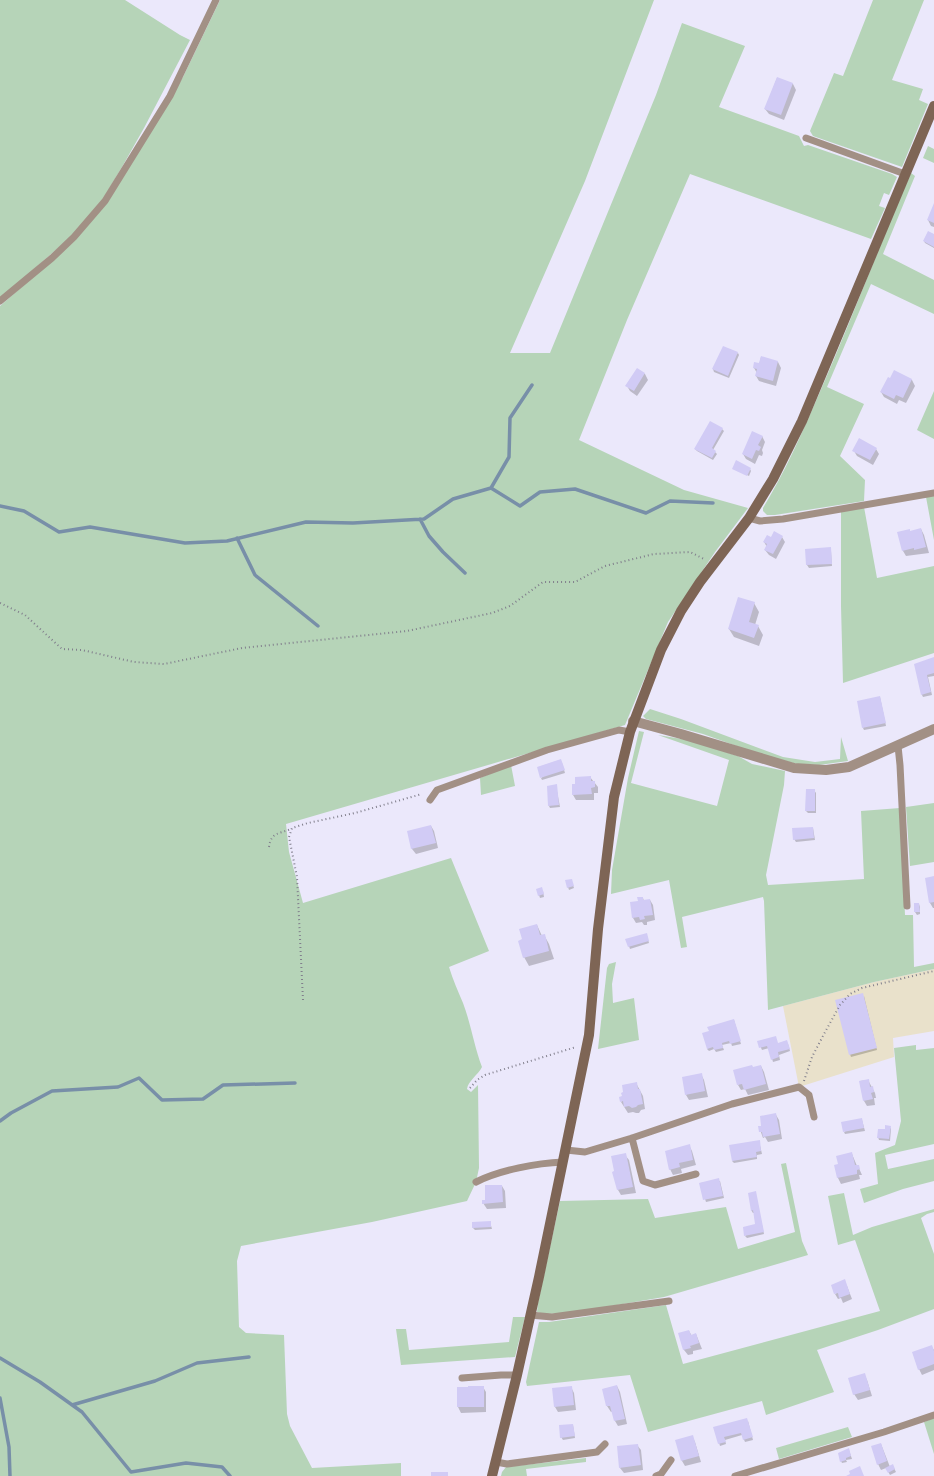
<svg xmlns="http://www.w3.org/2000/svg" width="934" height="1476" viewBox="0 0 934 1476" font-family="'Space Grotesk',sans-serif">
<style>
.industrial{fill:#e9e1cb}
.green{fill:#b6d4b8}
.shadow{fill:#0003}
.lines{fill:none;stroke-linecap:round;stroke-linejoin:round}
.stream{stroke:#788fa8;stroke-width:3.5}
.building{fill:#d1cbf5}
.path{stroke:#817f8c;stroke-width:2;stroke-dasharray:1 3;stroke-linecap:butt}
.lane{stroke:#a29085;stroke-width:7}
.street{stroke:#a29085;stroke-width:10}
.secondary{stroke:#7e6555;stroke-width:10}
</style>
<rect width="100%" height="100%" fill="#ebe8fb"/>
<path class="industrial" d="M934,969V1031L893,1038L894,1057L799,1087L783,1006L874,982Z"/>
<path class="green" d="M0,0H125L180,35L190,40L144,128L122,167L103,199L75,233L0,299Z
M220,0H654L585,181L510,353H550L656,95L682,23L745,46L719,107L799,136L804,146L808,145L892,174L897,177L889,195L884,193L879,206L885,208L871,239L690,174L627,320L579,440L684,490L748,508L715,552L668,622L625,725L286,824L289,852L303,903L451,858L489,951L449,967C453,980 458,991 463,1003C471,1024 474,1046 482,1067C478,1075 468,1081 467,1089L471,1092L478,1085L479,1168L476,1182L467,1201L372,1222L241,1246L237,1261L239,1327L246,1333L284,1335L287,1414L290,1426L312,1468L401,1463V1476H0V306L73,242L104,206L183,77Z
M873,0H924L892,80L923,89L919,100L928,104L902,167L813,136L810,131L834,73L843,76Z
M928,146L934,149V163L923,158Z
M911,173L915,176L883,254L934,280V314L871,284L827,387L864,404L840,456L865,480L864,501L775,515H767L763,511V508C785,472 802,433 819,394C851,321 879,246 911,173Z
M934,391V439L917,430Z
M934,496V540L926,497Z
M864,507L877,578L934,566V653L843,683L841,606V512Z
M650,709L681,719L783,757L815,762L840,759L841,737L848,761L819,765L797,764L759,754L703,734L646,719L643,716Z
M639,731L644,732L631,783L717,806L729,760L658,735L688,740L738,756L752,764L785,771L784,785L766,875L768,885L864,879L861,811L900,808L905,915H913L914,967L934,963V969L874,982L768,1010L764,901L763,897L682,917L687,947L681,948L669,880L611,894L612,870L628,778Z
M511,765L515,786L481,795L480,778Z
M934,803V862L910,866L906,807Z
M616,962L612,984L613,1003L634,998L639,1040L598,1049L607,968L609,964Z
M916,1045V1050L934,1048V1144L885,1155L888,1169L934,1159V1181L903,1189L864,1203L860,1189L878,1184L875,1153L895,1145L901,1121L894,1048Z
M786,1163L802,1241L808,1255L664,1297L570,1313L544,1314L537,1312L538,1303L560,1201L648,1199L655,1218L726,1207L738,1249L795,1232L781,1164Z
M844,1193L853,1235L872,1227L934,1209V1212L927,1214L921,1218L934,1254V1309L878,1330L817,1350L834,1392L766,1415L762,1401L648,1432L630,1375L527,1386L526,1382L539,1322H549L666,1305L683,1364L880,1311L855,1240L838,1245L828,1196Z
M513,1317H525L515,1357L401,1365L396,1329H406L409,1350L509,1342Z
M934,1418V1454L924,1422Z
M848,1427L852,1437L779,1459L776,1448Z
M586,1458V1462L526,1469L527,1476H501L502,1472L506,1467Z"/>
<path class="shadow" d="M777,78L793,84L796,90L784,120L769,114L765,109Z
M934,206V227L931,226L928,220Z
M934,235V248L925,243L924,241Z
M738,353L739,355L729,378L714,372L713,369Z
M761,357L778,362L781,368L776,386L759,381L756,376L757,373L754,368L759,365Z
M637,369L645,374L648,380L637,396L630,391L627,386Z
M894,372L912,380L915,386L906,403L899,400L897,404L884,397L881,392L891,379Z
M722,429L724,431L713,450L717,454L713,460L697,451L695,449Z
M762,436L765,442L762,450L763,453L762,456L759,455L755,464L746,459L743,454Z
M876,449L879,454L873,465L857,456L854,451Z
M733,468L750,469L751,471L749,476Z
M921,529L924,535L929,553L906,556L903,551L898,533L910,532Z
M782,537L785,542L776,559L769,555L765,550L767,547L764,542L771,539Z
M830,548L831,551L832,566L809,568L807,565L806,550Z
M754,603L759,612L755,625L758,626L763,635L759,646L734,637L729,629Z
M934,658V676L928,677L932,695L923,697L922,695L925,662Z
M880,697L886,726L864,730L863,728Z
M562,763L565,773L542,780L541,778Z
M590,777L598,787V793H594V800H576L573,795Z
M556,786L560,807L550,808L549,806Z
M814,790L816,793V813H808L806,811Z
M431,826L434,831L438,848L416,854L412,849L408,832Z
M813,828L815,840L796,842L794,839Z
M934,877V908H933L930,903L926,879Z
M572,882L574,888L569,890L568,887Z
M543,891L544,897L540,898L539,895Z
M643,898L644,901L650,900L653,905L655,920L647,922V925H644L642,922L636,923L633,918L639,901Z
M915,904H919L920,907V914L917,915L915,912Z
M537,925L542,936L544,935L549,944L554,959L529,966L524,957V940Z
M647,936L649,943L630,949L629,946Z
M864,996L877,1050L851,1057L850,1054Z
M734,1020L741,1044L732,1046L731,1043L722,1045L724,1050L716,1052L714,1049L709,1051L707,1049Z
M758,1041L788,1044L790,1051L779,1055L780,1060L773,1062L769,1048L762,1050Z
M761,1066L764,1072L769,1090L748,1095L745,1089L741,1090L738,1085L753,1068Z
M701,1074L704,1080L708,1097L689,1100L686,1095Z
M868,1080L875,1093L876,1098H874L875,1105L867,1106L864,1101L860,1081Z
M636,1083L643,1096L645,1109L641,1110L639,1113H636L633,1112L628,1113L621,1102Z
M776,1115L779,1120L782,1139L768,1142L765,1137L763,1138L759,1127L762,1126Z
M862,1120L865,1131L845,1134L844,1132Z
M890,1127L891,1129L890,1141L879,1140L878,1137Z
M759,1141L762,1154L757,1155V1159L734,1163L732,1161Z
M689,1145L692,1151L696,1165L681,1169L682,1173L673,1175L670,1169Z
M852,1154L857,1166H858L862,1175H859L860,1179L841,1184L838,1178L835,1166L839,1165Z
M625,1155L629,1160L636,1193L621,1195L618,1190Z
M720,1181L724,1198L706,1202L700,1183Z
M502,1186L505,1191L506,1208L487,1209L483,1203Z
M755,1193L764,1234L747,1238L745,1236L756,1225L754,1213H753L751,1210Z
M490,1222L492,1229L475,1230L473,1228V1223Z
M847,1286L852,1299L843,1303L841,1298L838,1299L835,1294Z
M689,1331L692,1336L696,1334L702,1349L693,1351V1354L688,1355L684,1350L679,1334Z
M931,1346L934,1350V1370L922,1375L919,1369Z
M864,1374L867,1380L872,1396L858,1400L854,1394Z
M617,1386L620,1392L627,1424L618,1426L615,1421L613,1411L611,1412L607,1406L604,1389Z
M483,1387L486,1392V1412L461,1413L458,1407V1388Z
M571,1387L574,1393L576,1410L558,1412L555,1407Z
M748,1421L753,1440L745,1442L742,1435L725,1440L726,1444L720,1446L715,1428Z
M573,1425L575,1438L563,1440L561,1437Z
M692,1436L695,1442L701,1462L685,1466L682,1461L676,1441Z
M881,1444L890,1467L893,1466L896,1472L890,1475L886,1468L881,1470L878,1464Z
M637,1445L641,1450L643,1470L624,1473L620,1468Z
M849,1450L852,1459L846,1460L847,1462L842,1463L841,1461Z"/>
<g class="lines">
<path class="stream" d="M491,488L509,457L510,418L532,385
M0,506L24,511L59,532L90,527L185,543L227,541L306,522L353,523L424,519L453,499L491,488L520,506L540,492L575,489L646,513L670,501L713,503
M420,519L429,536L443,552L465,573
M237,538L255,575L318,626
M0,1121L11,1113L52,1091L118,1087L139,1078L162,1100L203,1099L223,1085L295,1083
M0,1358L40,1382L82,1412L131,1472L186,1463L222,1467L230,1476
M0,1398L9,1447L10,1476
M72,1405L155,1381L197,1363L249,1357"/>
</g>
<path class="building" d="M777,77L793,83L781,115L764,109Z
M934,203V223L927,220Z
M928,231L934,234V247L923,241Z
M723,346L738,352L728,376L712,369Z
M761,356L778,361L773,381L755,376L757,369L753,368L754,362L759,363Z
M637,368L645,373L634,391L625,386Z
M894,370L912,379L903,398L896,395L894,399L880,392L888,377L890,378Z
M710,421L723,428L712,448L716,451L712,458L694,449Z
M752,431L763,436L758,445L761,447L759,451L756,450L752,459L742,454Z
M859,438L877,448L870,460L852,451Z
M736,460L751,468L747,476L732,469Z
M921,528L926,547L914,550V548L902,551L897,532L910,529V531Z
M774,531L783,536L773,554L764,550L767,544L763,542L767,535L771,537Z
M831,547L832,564L806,565L805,549Z
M738,597L755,602L749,622L759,625L754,638L728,629Z
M934,657V673L927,675L931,692L921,695L914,664Z
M880,696L886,723L862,728L857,701Z
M561,759L565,770L540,778L537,767Z
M591,776V781H595V787L591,788L592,794L572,795V784H575V777Z
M557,784L559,805L548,806L547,786Z
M806,789H815V811H805Z
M431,825L436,843L411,849L407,831Z
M813,827L814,838L793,840L792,828Z
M934,876V902L929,903L925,878Z
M572,879L574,886L567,888L565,880Z
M542,887L544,894L538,896L536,889Z
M637,897H643V900L650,899L653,915L644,916L645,919L640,920L639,917L632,918L630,902L638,901Z
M914,903H919L920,912H914Z
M537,924L540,935L545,934L549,951L523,958L518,941L522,939L519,929Z
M647,933L649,941L628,947L625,939Z
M863,993L877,1048L849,1055L835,1000Z
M734,1019L741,1041L730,1044L729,1041L722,1043L723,1048L714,1050L713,1047L707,1049L702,1033L709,1031L707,1027Z
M776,1036L778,1043L787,1040L790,1049L778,1052L779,1057L771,1060L767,1046L759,1048L757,1041Z
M752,1065L753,1067L761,1065L766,1084L744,1090L742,1084L737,1085L733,1070Z
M702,1073L705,1091L685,1095L682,1077Z
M869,1079L870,1087L873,1086L874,1092L871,1093L873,1099L863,1101L859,1081Z
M637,1082L638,1089H640L643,1104L638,1105L636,1107L632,1108L629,1106L624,1107L623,1101L620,1102L619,1097L622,1096L621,1093L623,1092L622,1085Z
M776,1113L780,1134L763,1137L762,1132H759L758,1126H761L760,1116Z
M862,1118L864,1128L843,1132L841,1122Z
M885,1125L891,1126L889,1139L877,1138L878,1129H885Z
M760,1140L761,1151L756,1152L757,1157L732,1161L729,1145Z
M690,1144L693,1160L679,1163L680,1167L669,1170L665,1151Z
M852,1152L855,1165H859L860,1169L857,1170V1174L837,1178L834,1165L838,1164L836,1156Z
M626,1153L633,1187L617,1190L612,1172L614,1171L611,1156Z
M719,1178L723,1196L703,1200L699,1183Z
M485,1185H502L503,1202L482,1204V1200H485Z
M756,1191L764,1232L744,1236L743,1227L755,1224L753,1210L751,1211L748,1193Z
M491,1221V1227L472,1228V1222Z
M845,1279L850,1294L839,1298L838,1293L834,1294L831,1285Z
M689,1330L691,1335L696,1333L699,1343L690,1346L691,1348L683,1350L678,1333Z
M932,1345L934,1351V1364L918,1370L912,1352Z
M865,1373L870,1390L853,1395L848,1378Z
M617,1385L625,1419L614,1421L610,1406H606L602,1389Z
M468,1386H484V1407H457V1387H468Z
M572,1386L574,1405L554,1407L552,1388Z
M747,1418L753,1437L743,1440L741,1433L724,1437L726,1442L718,1444L713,1427Z
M573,1424L575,1436L560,1438L559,1425Z
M693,1435L699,1456L681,1461L675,1440Z
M881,1443L887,1461L877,1465L871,1446Z
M638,1444L641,1465L619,1468L617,1446Z
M849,1448L851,1456L846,1458V1460L840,1462L838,1453Z
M893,1464L895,1469L888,1473L885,1468Z
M860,1466L864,1476H846L850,1474L849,1471Z
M431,1472H448V1476H431Z"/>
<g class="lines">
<path class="path" d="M0,603L25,615L62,649L82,650L134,662L164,664L242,648L407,631L492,613L510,606L543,582H575L605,566L654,554L690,552L704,559
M269,847C271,832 279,834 291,829
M303,1000L297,877L289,837L292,828L308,823L355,813L422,794
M804,1081L812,1057L824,1034L840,1005L850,994L862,988L934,971
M470,1088L477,1080L485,1075L576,1047"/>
<path class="lane" d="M806,138L905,174
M0,301L52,258L74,237L105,201L170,96L216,0
M749,518L760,521L783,519L934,493
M898,746L900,765L907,906
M430,800L437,790L547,750L619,730L630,732
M632,1138L643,1181L655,1185L696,1174
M566,1150L585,1152L632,1138L732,1104L799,1087L809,1095L814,1117
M476,1182C500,1170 537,1163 563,1162
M530,1315L552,1317L669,1301
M462,1378L501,1375H517
M496,1462L507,1464L597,1452L605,1444
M656,1476L661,1474L671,1460
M735,1476L884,1432L934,1415"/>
<path class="street" d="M633,721L681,734L794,768L826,770L849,767L934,729"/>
<path class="secondary" d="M492,1476L517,1375L539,1277L589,1035L598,929L614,797L630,732L661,650L681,611L700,582L749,518L773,479L802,421L934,106"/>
</g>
</svg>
